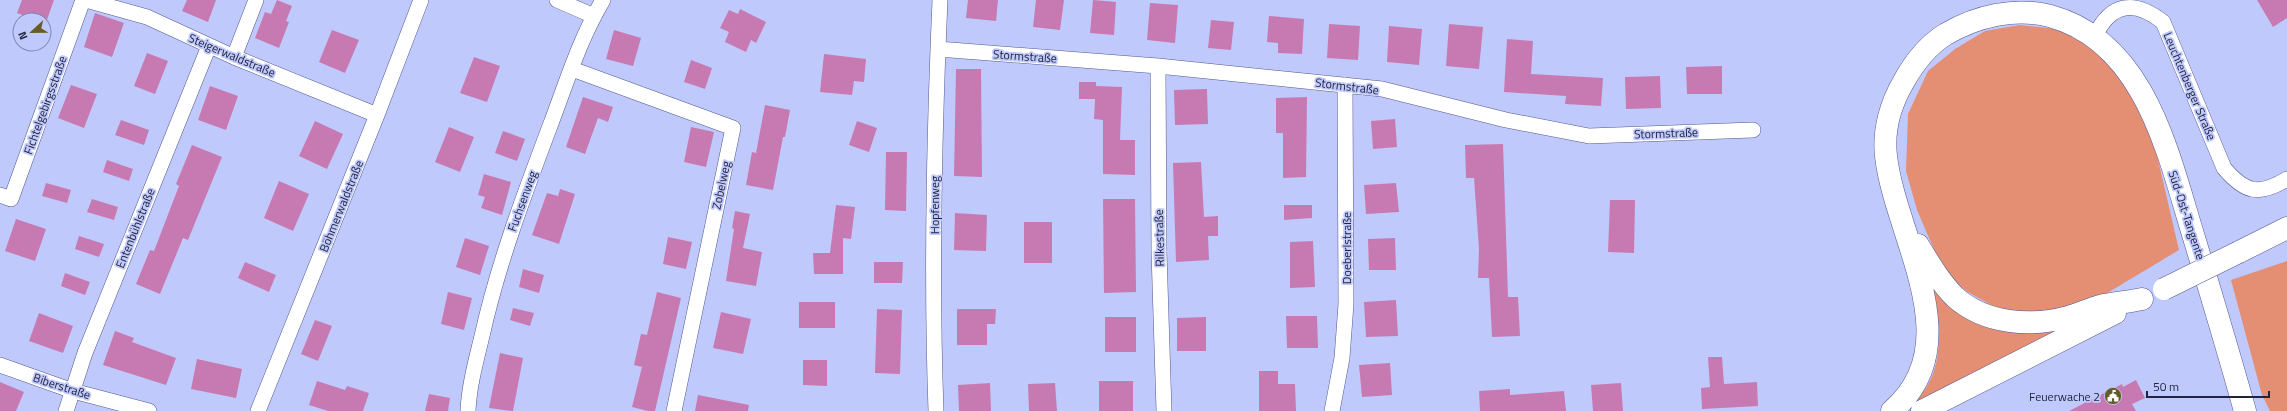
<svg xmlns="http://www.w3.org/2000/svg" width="2287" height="411" viewBox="0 0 2287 411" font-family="'Titillium Web',sans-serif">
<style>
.green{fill:#e48e74}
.building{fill:#c77ab2}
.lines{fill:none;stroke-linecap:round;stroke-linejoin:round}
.minor-casing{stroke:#525890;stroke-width:16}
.primary-casing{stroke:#525890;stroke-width:23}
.minor{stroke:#fff;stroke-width:15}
.primary{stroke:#fff;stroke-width:22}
.primary-bridge-casing{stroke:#525890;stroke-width:23;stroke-linecap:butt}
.primary-bridge{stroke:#fff;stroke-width:22}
.labels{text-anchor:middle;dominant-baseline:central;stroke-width:3.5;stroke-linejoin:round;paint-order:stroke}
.street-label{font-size:12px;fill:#21243d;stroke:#c0c9fc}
.poi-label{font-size:12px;fill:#21243d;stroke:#c0c9fc;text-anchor:end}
</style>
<rect width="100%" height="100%" fill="#c0c9fc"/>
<path class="green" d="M2020,25L2057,29L2087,42L2133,91L2153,138L2179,250L2094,301L2030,316L2000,310L1966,291L1942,268L1917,210L1906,171L1908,114L1928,71L1955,49L1985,31Z
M2287,261V411H2270L2262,395L2231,280Z
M1930,276L1961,309L2059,330L1905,411C1912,404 1920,396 1926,388C1947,354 1937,313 1930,276Z"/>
<path class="building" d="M22,0H54L44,28V20H24L25,16L17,13Z
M187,0H216L208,22L182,11Z
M277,0L292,6L286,21L289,22L279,48L255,38L265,12L271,14Z
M968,0H998L996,21L966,18Z
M1036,0H1064L1060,30L1033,27Z
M1093,0L1116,2L1114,35L1090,33Z
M2257,0H2287V18L2273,27Z
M1150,3L1178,5L1175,43L1147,40Z
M740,9L766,22L756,43L751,40L746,52L725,42L729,32L720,28L729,10L738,14Z
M95,13L124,23L112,57L84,47Z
M1269,16L1304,19L1302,54L1278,53V43L1267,42Z
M1211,20L1234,22L1231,50L1208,48Z
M1329,24L1360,26L1358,60L1327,58Z
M1449,24L1483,27L1479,69L1446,66Z
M1389,26L1422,29L1419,65L1387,62Z
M332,30L359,40L345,73L319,62Z
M614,30L641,38L633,66L606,59Z
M1507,39L1533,41L1531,74L1603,78L1601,106L1565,104L1566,96L1504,92Z
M147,53L168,61L155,94L134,86Z
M824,54L866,59L864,82L854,81L852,95L820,92Z
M474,57L500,66L487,102L460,93Z
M691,60L712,68L705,89L684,82Z
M1722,66V94H1687L1686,67Z
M956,69H981L982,177L954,176Z
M1660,76L1661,108L1626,109L1625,77Z
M1079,82H1096V86L1122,87L1120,140H1135V175L1103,174V120L1094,119L1095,99H1079Z
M71,85L97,94L84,128L58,118Z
M210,86L238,96L226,130L198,120Z
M1207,89L1208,124L1175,125L1174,90Z
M583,97L613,107L608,122L598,118L585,154L566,147Z
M1307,97L1306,177L1283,178V133H1276V98Z
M765,105L790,110L785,137H783L773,190L746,185L752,152L756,153Z
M1395,119L1397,147L1373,149L1371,121Z
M121,120L149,130L144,145L115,135Z
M315,121L343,134L327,169L299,156Z
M857,121L877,128L869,152L849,145Z
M449,127L474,137L460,172L435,162Z
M691,127L714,132L706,167L684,162Z
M503,131L525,139L517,161L495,153Z
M1503,144L1508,297H1518L1520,336L1492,337L1489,278H1478L1479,249L1474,178H1466L1465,145Z
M192,145L222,157L188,240L183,238L160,294L136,284L150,250L154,251L179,186L176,184Z
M886,152H907L906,211L885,210Z
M107,160L133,169L129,181L103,172Z
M1201,162L1204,217L1218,216V236H1208L1209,260L1176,262L1173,163Z
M484,174L511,182L502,215L481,208L485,197L478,195Z
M279,181L309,194L293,231L264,218Z
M46,183L71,190L67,203L42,196Z
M1396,183L1399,212L1366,214L1364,185Z
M560,189L575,194L559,244L532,235L547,193L558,196Z
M92,199L118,207L114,220L87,212Z
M1103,199H1135L1136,292L1104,293Z
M1610,200H1635L1634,253L1608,252Z
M836,205L855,207L851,239L843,238V274H814L813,253H830Z
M1284,205H1312V218L1284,220Z
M735,211L750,214L743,248L762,252L756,286L726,281L734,229L732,228Z
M955,213L987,215L986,251L954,250Z
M16,219L46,229L35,261L5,251Z
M1024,222H1052V263H1024Z
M79,236L104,244L99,257L75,249Z
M668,237L692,242L686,269L663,264Z
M465,238L489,246L480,275L456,267Z
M1395,238L1396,270H1369L1368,239Z
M1313,241L1315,287L1290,288V242Z
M245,262L276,275L269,292L238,278Z
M874,262H903L902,283H874Z
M523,269L544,275L539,293L519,287Z
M65,273L90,282L85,295L61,286Z
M448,292L472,298L464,330L441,324Z
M657,292L681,298L655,411H648L632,407L642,367L634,365L641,334L647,335Z
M1396,300L1398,336L1366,337L1364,302Z
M799,302H835V328H799Z
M513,308L534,313L530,326L510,320Z
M877,309L902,310L900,374L875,373Z
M957,309H996L995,324H987V345H957Z
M721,312L751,319L743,354L713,348Z
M39,313L73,326L63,353L29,341Z
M1286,316H1317L1318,348H1287Z
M1105,317H1136V352H1105Z
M1206,317V351H1177V318Z
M315,320L332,326L318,361L301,354Z
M115,331L134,338L132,342L176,358L166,385L103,365Z
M500,353L523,358L513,411L489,408Z
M1708,357H1722L1724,384L1757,382L1758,406L1702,409L1701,388L1710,387Z
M197,359L242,369L236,398L191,389Z
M803,360H827V386L803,385Z
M1390,363L1392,395L1362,397L1359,365Z
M1259,371H1278V384H1295L1296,411H1259Z
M2136,380L2145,398L2132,404L2136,411H2069L2122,384L2123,387Z
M317,381L345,390L347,386L369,393L363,411H328L309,405Z
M1099,381H1133V411H1099Z
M0,382L24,392L16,411H0Z
M990,383L991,411H959L958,385Z
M1055,383L1057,411H1029L1028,384Z
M1621,383L1623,411H1593L1591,385Z
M1510,389V395L1564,391L1566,411H1480L1479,391Z
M429,394L450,398L448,411H425Z
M698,395L749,405L748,411H695Z"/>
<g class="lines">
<defs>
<path id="minor" d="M86,0L147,17L234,57L377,115
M557,0L594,16
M2095,36C2111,2 2135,0 2163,22L2224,168C2245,193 2259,196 2287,179
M938,49L1158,66L1382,89L1506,120L1589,136L1753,130
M234,57L256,0
M1158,66L1159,252L1164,411
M572,69L733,128L674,411
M0,195L11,199L83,0
M0,365L73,391L149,411
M66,411L85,353L209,46
M258,411L377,115L421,0
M468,411C469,386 476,361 482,336C498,264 524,195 550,126C566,84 580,38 603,0
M936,411C931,274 934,137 940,0
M1332,411L1342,358L1346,304L1345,85"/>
<path id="primary" d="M1918,245C1929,263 1940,282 1955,297C1985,324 2031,327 2068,317C2079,314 2089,309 2100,306C2114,303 2128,302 2142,299
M2239,252L2287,228
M1892,411C1971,343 1895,237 1886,156C1883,130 1891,103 1904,81C1914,63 1928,45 1946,34C1977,16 2015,7 2050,16C2147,42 2169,158 2195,241C2212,297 2229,354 2245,411
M1922,411L2115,313"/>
</defs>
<use href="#minor" class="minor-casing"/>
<use href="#primary" class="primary-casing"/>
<use href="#minor" class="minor"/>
<use href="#primary" class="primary"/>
<defs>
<path id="primary-bridge" d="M2164,289L2239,252"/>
</defs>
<use href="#primary-bridge" class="primary-bridge-casing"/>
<use href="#primary-bridge" class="primary-bridge"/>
</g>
<defs>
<symbol id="civic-disc" viewBox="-11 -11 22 22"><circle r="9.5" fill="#675c29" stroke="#c0c9fc"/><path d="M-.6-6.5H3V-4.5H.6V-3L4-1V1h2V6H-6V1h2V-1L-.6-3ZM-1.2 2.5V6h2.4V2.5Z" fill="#fff"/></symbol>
</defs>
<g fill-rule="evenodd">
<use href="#civic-disc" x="2103" y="386" width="20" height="20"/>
</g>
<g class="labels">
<g class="street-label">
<text transform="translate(232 55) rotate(23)">Steigerwaldstraße</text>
<text transform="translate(1025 56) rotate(4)">Stormstraße</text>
<text transform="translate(1347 86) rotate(7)">Stormstraße</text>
<text transform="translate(2190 86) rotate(67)">Leuchtenberger Straße</text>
<text transform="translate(45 105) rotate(-70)">Fichtelgebirgsstraße</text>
<text transform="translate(1666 133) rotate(-2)">Stormstraße</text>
<text transform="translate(721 185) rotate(-78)">Zobelweg</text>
<text transform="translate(522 201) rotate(-70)">Fuchsenweg</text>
<text transform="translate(934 205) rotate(-90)">Hopfenweg</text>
<text transform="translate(341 206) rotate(-68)">Böhmerwaldstraße</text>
<text transform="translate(2187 215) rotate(72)">Süd-Ost-Tangente</text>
<text transform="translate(135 228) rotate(-68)">Entenbühlstraße</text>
<text transform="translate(1159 238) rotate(-91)">Rilkestraße</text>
<text transform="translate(1346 248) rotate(-90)">Doeberlstraße</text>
<text transform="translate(62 386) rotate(18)">Biberstraße</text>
</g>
<g class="poi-label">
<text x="2100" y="396">Feuerwache 2</text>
</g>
</g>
<g transform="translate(32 32) rotate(248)"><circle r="19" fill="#c0c9fc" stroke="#8087b0"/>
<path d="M0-3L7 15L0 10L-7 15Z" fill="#675c29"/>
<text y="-6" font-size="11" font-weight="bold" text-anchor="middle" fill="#21243d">N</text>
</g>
<path d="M2147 391v6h122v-6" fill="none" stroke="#21243d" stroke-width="2"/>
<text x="2153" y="391" font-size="12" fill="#21243d" stroke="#c0c9fc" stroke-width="3" paint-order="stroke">50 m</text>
</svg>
